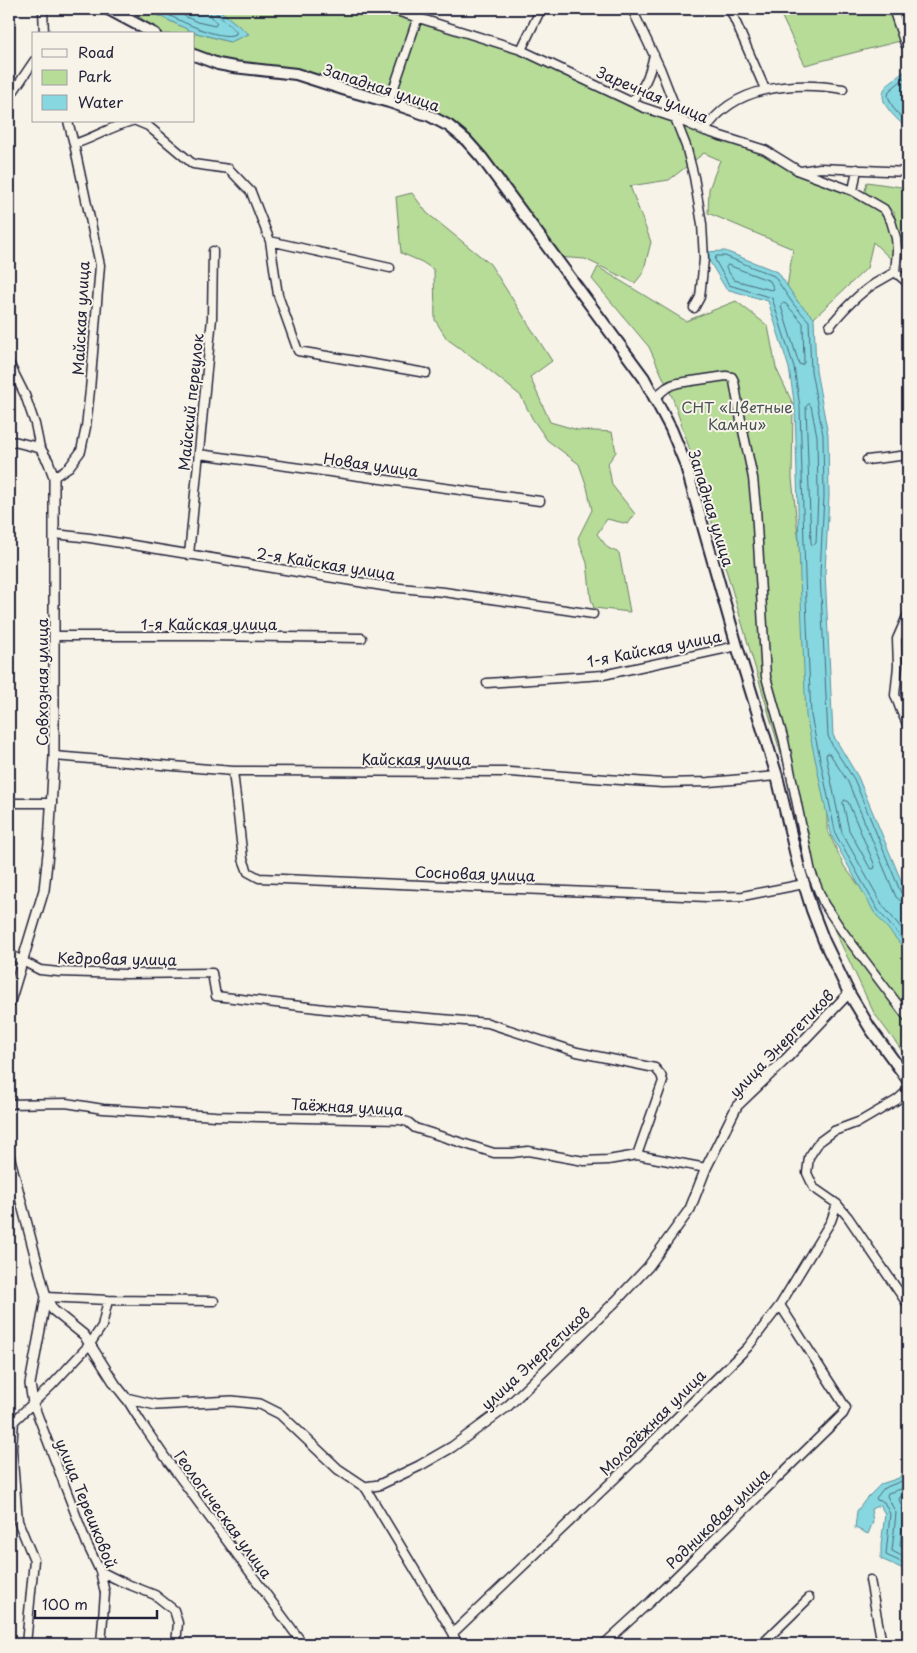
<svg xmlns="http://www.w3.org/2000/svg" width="917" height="1653" viewBox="0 0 917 1653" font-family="'Playpen Sans',sans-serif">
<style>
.green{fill:#b6dc97;stroke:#6c7f69}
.water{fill:#86d7df;stroke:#5e8f9d}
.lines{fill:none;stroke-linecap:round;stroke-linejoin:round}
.shore{stroke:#4a6a7d;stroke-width:1}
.minor-casing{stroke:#22223b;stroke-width:11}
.tertiary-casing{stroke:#22223b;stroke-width:12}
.secondary-casing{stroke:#22223b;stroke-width:14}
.minor{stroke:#f7f3e8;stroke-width:8}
.tertiary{stroke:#f7f3e8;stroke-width:9}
.secondary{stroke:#f7f3e8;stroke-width:10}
.labels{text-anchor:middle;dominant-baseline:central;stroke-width:4;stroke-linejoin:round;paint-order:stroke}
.street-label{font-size:15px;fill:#22223b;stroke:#f7f3e8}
.park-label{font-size:15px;fill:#475052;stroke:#f7f3e8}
</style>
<rect width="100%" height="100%" fill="#f7f3e8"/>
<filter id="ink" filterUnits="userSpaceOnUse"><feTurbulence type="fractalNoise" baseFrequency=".02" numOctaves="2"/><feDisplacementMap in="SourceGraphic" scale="10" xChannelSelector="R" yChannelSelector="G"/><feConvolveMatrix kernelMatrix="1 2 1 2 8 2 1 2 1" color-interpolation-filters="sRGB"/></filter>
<g filter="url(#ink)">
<path class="green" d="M130,9H145L193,32L230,42L248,34L218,9H390L521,50L642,107L765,150L799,171L868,199L891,221L896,264L873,242L867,268L814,318L798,302L787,287L793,249L708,213L709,189L720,160L704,153L669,180L630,186L651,242L643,273L635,283L585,259L556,257L482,158L449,126L346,90L194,55V34H161Z
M778,9H908V39L805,65Z
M867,182L908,188V248L899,245L894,212L864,195Z
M412,193L427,213L490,264L552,361L530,377L550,422L578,430L612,432L616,452L608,463L612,485L635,514L628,524L607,519L597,534L608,548L619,553L630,612L594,608L591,599L587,563L578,538L592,510L587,487L579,464L547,440L532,418L521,396L478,361L447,339L435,320L434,270L422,262L401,253L396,197Z
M598,267L686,321L736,301L768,326L776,368L793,404L792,478L827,806V829L844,866L908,950V1059L874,1013L814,887L791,788L697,472L673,399L649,347L592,279Z"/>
<path class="water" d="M145,9H218L249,34L230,42L193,32Z
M908,70V123L902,124C894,116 879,103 884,90C887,83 899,76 905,71Z
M725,251L778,272L798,302L814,318L816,371L828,435L829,496L825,573L833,735L858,777L908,897V953L874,912L832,837L827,815L806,716L800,577L795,408L789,368L768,301L726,289L704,252Z
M908,1462V1571L881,1559V1545L885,1514L880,1505L871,1509L873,1522L868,1534L855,1528L857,1511L866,1499L881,1484L899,1478Z"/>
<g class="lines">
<path class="shore" d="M156,9C173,17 219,42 236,34V31L217,14L215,9
M170,9L197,22L215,26L217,23L211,16L209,9
M908,75L889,91L888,96C892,106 897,118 908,118
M728,265L770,281L774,289L771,290L734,280L726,268Z
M783,303L786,304L803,323L804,363L802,365L799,364L781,306Z
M809,404L811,406L817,436L818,495L816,543L813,546L811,543L806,407Z
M845,800L848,802L875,866L874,869L870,868L849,830L843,803Z
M908,897L904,896L901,893L854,779L833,747L828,736L820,573L824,496L823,435L811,371L809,321L794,305L774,276L725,256H716L715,260L729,285L772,298L794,367L800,407L805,577L811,716L836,835L878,910L908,946
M908,903L902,902L896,897L848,782L830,754L827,753L826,756L842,833L883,906L908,936
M908,1472L902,1481L884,1488L876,1498L877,1500L884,1502L890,1514L886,1555L908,1565
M908,1484L904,1488L888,1493L887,1496L896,1513L892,1551L908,1559
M908,1494L900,1497L899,1499L904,1514L900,1545L908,1550"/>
<defs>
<path id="minor" d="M43,9L44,34
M390,9L521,50L642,107L675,118L705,131L765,150L799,171L853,191L884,209L891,221L896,238L897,251L895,272C888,276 881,280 874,284C857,295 843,310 830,326
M632,9L660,68L674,104L675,118L686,146L694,177L702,224L704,259L700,297L694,308
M730,9L765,89
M893,9L905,44H908
M521,50L540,11V9
M9,98L34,61
M389,102L418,17
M632,102C645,85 649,77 654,55
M136,121L148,126L193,164L229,169L251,192L270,241L278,295L298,351L426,373
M705,131C732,85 795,81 843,89
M74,144C94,138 112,126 132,121
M801,171L820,168L908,172
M853,191L857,169
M270,241L390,268
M895,272L908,283
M9,363L25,395L35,424L40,448
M656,398C662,390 668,385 678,383L726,376L732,377L734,381L742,426L753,478L756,509L766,677L784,741L811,872L824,904L843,932L908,1018
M199,454L540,501
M867,460L908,455
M54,477L69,467L81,451L86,427L90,390L100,265L74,144L68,121
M55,534L90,538L389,587L444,592L593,614
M189,555L212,318L213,251
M908,614L897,639L898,666L895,695L901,711L908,726
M55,636H203L362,638
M487,683L603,675L737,646
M54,756L233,771L510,772L662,783L709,782L777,776
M233,771L243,859L248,872L259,878L707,897L743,896L804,884
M9,803H52
M9,954L40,970L59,972L126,974L212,973L216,996L325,1009L488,1023L577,1052L655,1068L661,1075L663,1081L637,1155
M908,1090L897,1100L861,1121L834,1131L819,1142L809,1157L807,1173L814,1188L837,1204L848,1217L908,1305
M9,1104L66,1103L103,1109L215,1116L400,1120L408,1122L415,1128L494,1153H512L528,1151L584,1161L608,1160L637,1155L706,1168
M46,1297L108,1300L214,1301
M126,1398L141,1422L167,1460L303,1644
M33,1403L87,1544L100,1571L105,1593L101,1644
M9,1419L14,1420L12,1449L18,1521L34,1560L26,1644
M12,1423L52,1385L90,1344L102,1326L108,1300
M365,1487L453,1633L457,1644
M100,1571L120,1581L155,1595L174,1610L178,1623L176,1644
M870,1580L882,1644
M453,1633L628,1466L748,1347L780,1305L831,1221L837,1204
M604,1644L651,1601L843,1414L846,1408L841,1400L780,1305
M762,1644L809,1598"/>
<path id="tertiary" d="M9,442H16L40,448L48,461L54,477V756L49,844L44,890L9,1005
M9,1155L46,1297L30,1384L33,1403
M46,1297L53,1310L84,1335L115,1384L126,1398L156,1405L232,1401L260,1404L280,1414L338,1469L365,1487L379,1485L419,1466L452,1447L508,1406L616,1301L648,1267L690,1209L706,1168L737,1106L786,1059L849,993"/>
<path id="secondary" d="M108,9L155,34
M194,55L218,64L234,67L296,74L346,90L389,102L430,116L449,126L466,140L482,158L644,378L671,429L685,463L737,646L777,776L798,864L812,910L824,941L849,993L870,1028L908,1080"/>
</defs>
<use href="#minor" class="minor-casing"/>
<use href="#tertiary" class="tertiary-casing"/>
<use href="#secondary" class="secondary-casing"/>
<use href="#minor" class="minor"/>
<use href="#tertiary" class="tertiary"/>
<use href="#secondary" class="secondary"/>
</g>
</g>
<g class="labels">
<g class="street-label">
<text transform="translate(382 87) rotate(18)">Западная улица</text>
<text transform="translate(653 94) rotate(23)">Заречная улица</text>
<text transform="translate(80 318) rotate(-87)">Майская улица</text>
<text transform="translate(190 402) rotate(-84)">Майский переулок</text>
<text transform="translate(371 464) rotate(8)">Новая улица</text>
<text transform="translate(712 508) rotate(73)">Западная улица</text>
<text transform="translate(326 563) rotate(9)">2-я Кайская улица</text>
<text x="209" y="623">1-я Кайская улица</text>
<text transform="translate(654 648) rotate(-11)">1-я Кайская улица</text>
<text transform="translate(41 682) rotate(-90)">Совхозная улица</text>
<text x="416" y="758">Кайская улица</text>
<text transform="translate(475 873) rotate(2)">Сосновая улица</text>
<text transform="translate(117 958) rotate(1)">Кедровая улица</text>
<text transform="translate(781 1043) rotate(-46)">улица Энергетиков</text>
<text transform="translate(347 1106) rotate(3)">Таёжная улица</text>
<text transform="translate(535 1358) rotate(-43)">улица Энергетиков</text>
<text transform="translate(652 1422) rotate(-45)">Молодёжная улица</text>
<text transform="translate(87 1503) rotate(68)">улица Терешковой</text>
<text transform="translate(224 1514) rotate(54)">Геологическая улица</text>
<text transform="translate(717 1518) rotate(-44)">Родниковая улица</text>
</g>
<g class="park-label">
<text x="737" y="406">СНТ «Цветные<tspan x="737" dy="17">Камни»</tspan></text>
</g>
</g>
<rect width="917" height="1653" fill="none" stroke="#f7f3e8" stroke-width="30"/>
<rect x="15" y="15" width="887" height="1623" fill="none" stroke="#22223b" stroke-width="2" filter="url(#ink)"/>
<rect x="32" y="32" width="162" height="90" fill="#f7f3e8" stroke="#a29fa3"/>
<rect x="42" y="49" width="25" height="8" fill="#f7f3e8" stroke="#a29fa3"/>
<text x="78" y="58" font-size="15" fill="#22223b">Road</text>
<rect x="42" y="70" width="25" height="15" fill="#b6dc97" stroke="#a29fa3"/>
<text x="78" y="82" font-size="15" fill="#22223b">Park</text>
<rect x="42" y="95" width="25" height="15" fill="#86d7df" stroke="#a29fa3"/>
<text x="78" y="108" font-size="15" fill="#22223b">Water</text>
<path d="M35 1610v8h122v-8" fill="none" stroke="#22223b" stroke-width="2.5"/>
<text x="42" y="1610" font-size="15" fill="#22223b" stroke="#f7f3e8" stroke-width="4" paint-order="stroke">100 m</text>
</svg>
